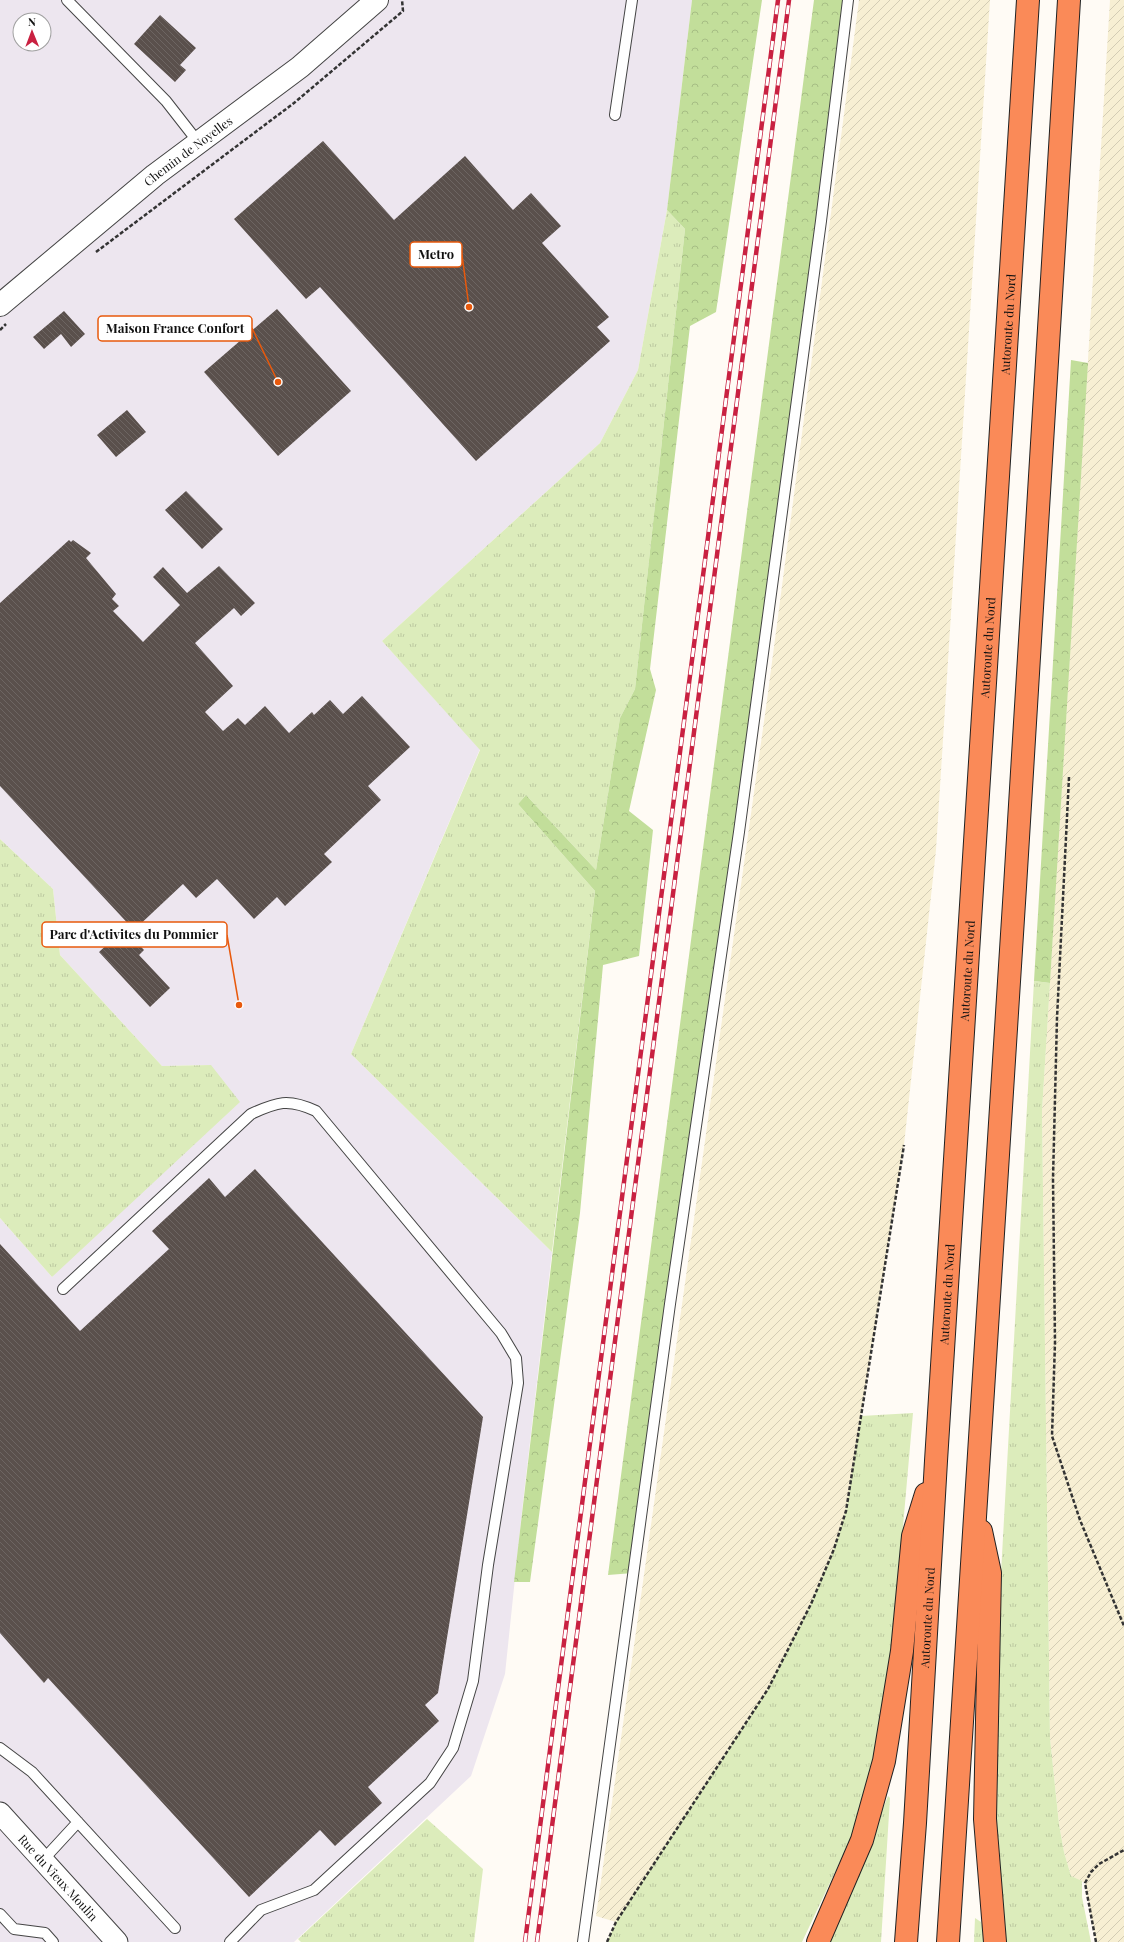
<svg xmlns="http://www.w3.org/2000/svg" width="1124" height="1942" viewBox="0 0 1124 1942" font-family="'Playfair Display',serif">
<style>
.industrial{fill:#ede6ef;fill-rule:evenodd}
.farmland{fill:url(#farmland-furrows)}
.grass{fill:url(#grass-tufts)}
.forest{fill:url(#forest-crowns)}
.building{fill:url(#building-back-hatch)}
.lines{fill:none;stroke-linecap:round;stroke-linejoin:round}
.service-casing{stroke:#444;stroke-width:12}
.minor-casing{stroke:#444;stroke-width:23}
.tertiary-casing{stroke:#444;stroke-width:24}
.motorway-casing{stroke:#222;stroke-width:24}
.path{stroke:#333;stroke-width:2.5;stroke-dasharray:4 2;stroke-linecap:butt}
.service{stroke:#fff;stroke-width:10}
.minor{stroke:#fff;stroke-width:21}
.tertiary{stroke:#fff;stroke-width:22}
.motorway{stroke:#fa8a58;stroke-width:22}
.rail-casing{stroke:#c92141;stroke-width:4.5}
.rail{stroke:#fff;stroke-width:3;stroke-dasharray:9;stroke-linecap:butt}
.labels{text-anchor:middle;dominant-baseline:central;stroke-width:4;stroke-linejoin:round;paint-order:stroke}
.street-label{font-size:12px;fill:#111;stroke:#fff}
.leader{fill:none;stroke:#e8590c;stroke-width:1.5}
.callout-dot{fill:#e8590c;stroke:#fff;stroke-width:1.5}
.callout{fill:#fff;stroke:#e8590c;stroke-width:1.5}
.callout-label{font-size:13px;text-anchor:middle;font-weight:bold;fill:#111}
</style>
<defs>
<pattern id="farmland-furrows" width="10" height="10" patternUnits="userSpaceOnUse"><rect width="10" height="10" fill="#f7efd3"/><path d="M-1 1l2-2M0 10L10 0M9 11l2-2" fill="none" stroke="#d3ccb4"/></pattern>
<pattern id="grass-tufts" width="24" height="20" patternUnits="userSpaceOnUse"><rect width="24" height="20" fill="#dcecbb"/><path d="M3 7l-1-3M5 7V3M7 7l1-3M15 17l-1-3M17 17v-4M19 17l1-3" fill="none" stroke="#bcc9a0"/></pattern>
<pattern id="forest-crowns" width="20" height="18" patternUnits="userSpaceOnUse"><rect width="20" height="18" fill="#c2de9a"/><path d="M2 6a3 3 0 1 1 6 0M12 15a3 3 0 1 1 6 0" fill="none" stroke="#a6bd84"/></pattern>
<pattern id="building-back-hatch" width="6" height="6" patternUnits="userSpaceOnUse"><rect width="6" height="6" fill="#5a504c"/><path d="M-1 5l2 2M0 0l6 6M5-1l2 2" fill="none" stroke="#6d6562"/></pattern>
</defs>
<rect width="100%" height="100%" fill="#fffbf5"/>
<path class="industrial" d="M0,0H692L667,210L638,370L600,443L382,641L480,749L351,1054L552,1252L523,1502L505,1674L471,1776L294,1942H0V1218L52,1277L211,1065L162,1066L60,955L53,889L0,839ZM20,20H44V44H20Z"/>
<path class="farmland" d="M859,0H990L936,850L904,1145L846,1511L834,1549L811,1604L768,1689L616,1922L596,1916L767,700Z
M1110,0H1124V1942H1096L1085,1883L1071,1876L1064,1852L1059,1824L1050,1738L1042,1111Z"/>
<path class="grass" d="M667,210L685,229L635,689L620,718L596,870L526,795L518,804L595,891L552,1252L351,1054L480,750L382,641L600,443L638,370Z
M0,839L53,889L60,955L162,1066L211,1065L240,1102L52,1277L0,1218Z
M1034,981L1050,983L1042,1111L1050,1738L1059,1824L1064,1852L1071,1876L1082,1881V1897L1091,1942H1006L997,1855L996,1767L1001,1573Z
M913,1413L889,1685L884,1726L853,1834L802,1942H607L616,1922L768,1689L811,1604L834,1549L846,1511L861,1416Z
M888,1796L890,1798L881,1942H829Z
M427,1819L483,1869L474,1942H301L298,1939Z
M975,1918L981,1922L986,1942H974Z"/>
<path class="forest" d="M692,0H762L716,312L690,326L650,669L656,690L629,811L653,830L639,956L603,965L580,1213L530,1582H514L595,891L518,804L526,795L596,870L620,718L635,689L685,229L667,210Z
M814,0H847L739,832L633,1573L608,1575Z
M1071,360L1088,363L1050,983L1034,981Z"/>
<path class="building" d="M160,15L196,48L180,65L186,70L175,82L134,44Z
M323,141L394,220L465,156L513,210L531,193L561,226L542,243L609,317L597,327L610,341L476,461L320,287L306,299L234,219Z
M277,309L351,391L278,456L204,372Z
M64,311L85,334L71,347L61,334L44,349L33,337Z
M127,410L146,432L116,457L97,435Z
M186,491L223,529L202,549L165,510Z
M69,540L71,542L73,540L91,553L86,558L116,594L112,599L119,606L113,611L143,642L180,605L153,577L163,567L187,593L219,566L255,603L241,616L234,608L195,643L233,686L205,712L223,731L238,718L245,725L265,706L289,733L312,712L314,715L330,700L343,714L362,696L410,747L368,786L381,800L324,854L332,862L285,906L277,897L254,919L217,879L196,898L183,884L134,930L0,786V603Z
M124,929L144,950L139,955L170,988L150,1007L99,952Z
M255,1169L483,1417L438,1693L425,1705L439,1721L368,1787L382,1803L335,1846L320,1830L249,1897L48,1678L44,1683L0,1633V1244L80,1331L169,1249L152,1231L209,1178L225,1197Z"/>
<g class="lines">
<defs>
<path id="service" d="M67,0L166,101L198,142
M615,115L632,0
M63,1289L251,1114C277,1102 288,1098 316,1111L501,1333L516,1358L518,1383L488,1565L473,1681L453,1748L430,1783L314,1890L261,1910L230,1942
M0,1748L32,1772L175,1928
M43,1860L78,1822
M0,1914L14,1929L45,1933L53,1942
M583,1942L670,1304L739,832L821,221L848,0"/>
<g id="minor">
<path id="s1" d="M0,1813L117,1942"/>
</g>
<g id="tertiary">
<path id="s2" d="M0,305L155,175L300,67L377,0"/>
</g>
<g id="motorway">
<path d="M981,1531L990,1573L985,1819L995,1942"/>
<path d="M818,1942L862,1840L884,1761L902,1651L913,1536L926,1494"/>
<path id="s3" d="M906,1942L915,1823L936,1461L1028,0"/>
<path d="M948,1942L1015,887L1069,0"/>
</g>
</defs>
<use href="#service" class="service-casing"/>
<use href="#minor" class="minor-casing"/>
<use href="#tertiary" class="tertiary-casing"/>
<use href="#motorway" class="motorway-casing"/>
<path class="path" d="M96,252L294,103L403,11L402,0
M0,330L6,324
M1069,777L1057,1018L1053,1179L1055,1342L1052,1436L1080,1520L1124,1626
M607,1942L616,1922L768,1689L811,1604L834,1549L846,1511L904,1145
M1096,1942L1085,1883L1091,1872L1099,1864L1124,1850"/>
<use href="#service" class="service"/>
<use href="#minor" class="minor"/>
<use href="#tertiary" class="tertiary"/>
<use href="#motorway" class="motorway"/>
<defs>
<path id="rail" d="M525,1942L778,0
M537,1942L789,0"/>
</defs>
<use href="#rail" class="rail-casing"/>
<use href="#rail" class="rail"/>
</g>
<g class="labels">
<g class="street-label">
<text stroke="none"><textPath href="#s2" startOffset="243">Chemin de Noyelles</textPath></text>
<text stroke="none"><textPath href="#s3" startOffset="1621">Autoroute du Nord</textPath></text>
<text stroke="none"><textPath href="#s3" startOffset="1297">Autoroute du Nord</textPath></text>
<text stroke="none"><textPath href="#s3" startOffset="973">Autoroute du Nord</textPath></text>
<text stroke="none"><textPath href="#s3" startOffset="649">Autoroute du Nord</textPath></text>
<text stroke="none"><textPath href="#s3" startOffset="325">Autoroute du Nord</textPath></text>
<text stroke="none"><textPath href="#s1" startOffset="87">Rue du Vieux Moulin</textPath></text>
</g>
</g>
<path class="leader" d="M469 307L462 255M278 382L252 328M239 1005L227 935"/>
<g class="callout-dot">
<circle cx="469" cy="307" r="4"/>
<circle cx="278" cy="382" r="4"/>
<circle cx="239" cy="1005" r="4"/>
</g>
<g class="callout">
<rect x="410" y="242" width="52" height="25" rx="4"/>
<rect x="98" y="316" width="154" height="25" rx="4"/>
<rect x="42" y="922" width="185" height="25" rx="4"/>
</g>
<g class="callout-label">
<text x="436" y="259">Metro</text>
<text x="175" y="333">Maison France Confort</text>
<text x="134" y="939">Parc d'Activites du Pommier</text>
</g>
<g transform="translate(32 32) rotate(359)"><circle r="19" fill="#ffffff" stroke="#a0a0a0"/>
<path d="M0-3L7 15L0 10L-7 15Z" fill="#c92141"/>
<text y="-6" font-size="11" font-weight="bold" text-anchor="middle" fill="#111111">N</text>
</g>
</svg>
